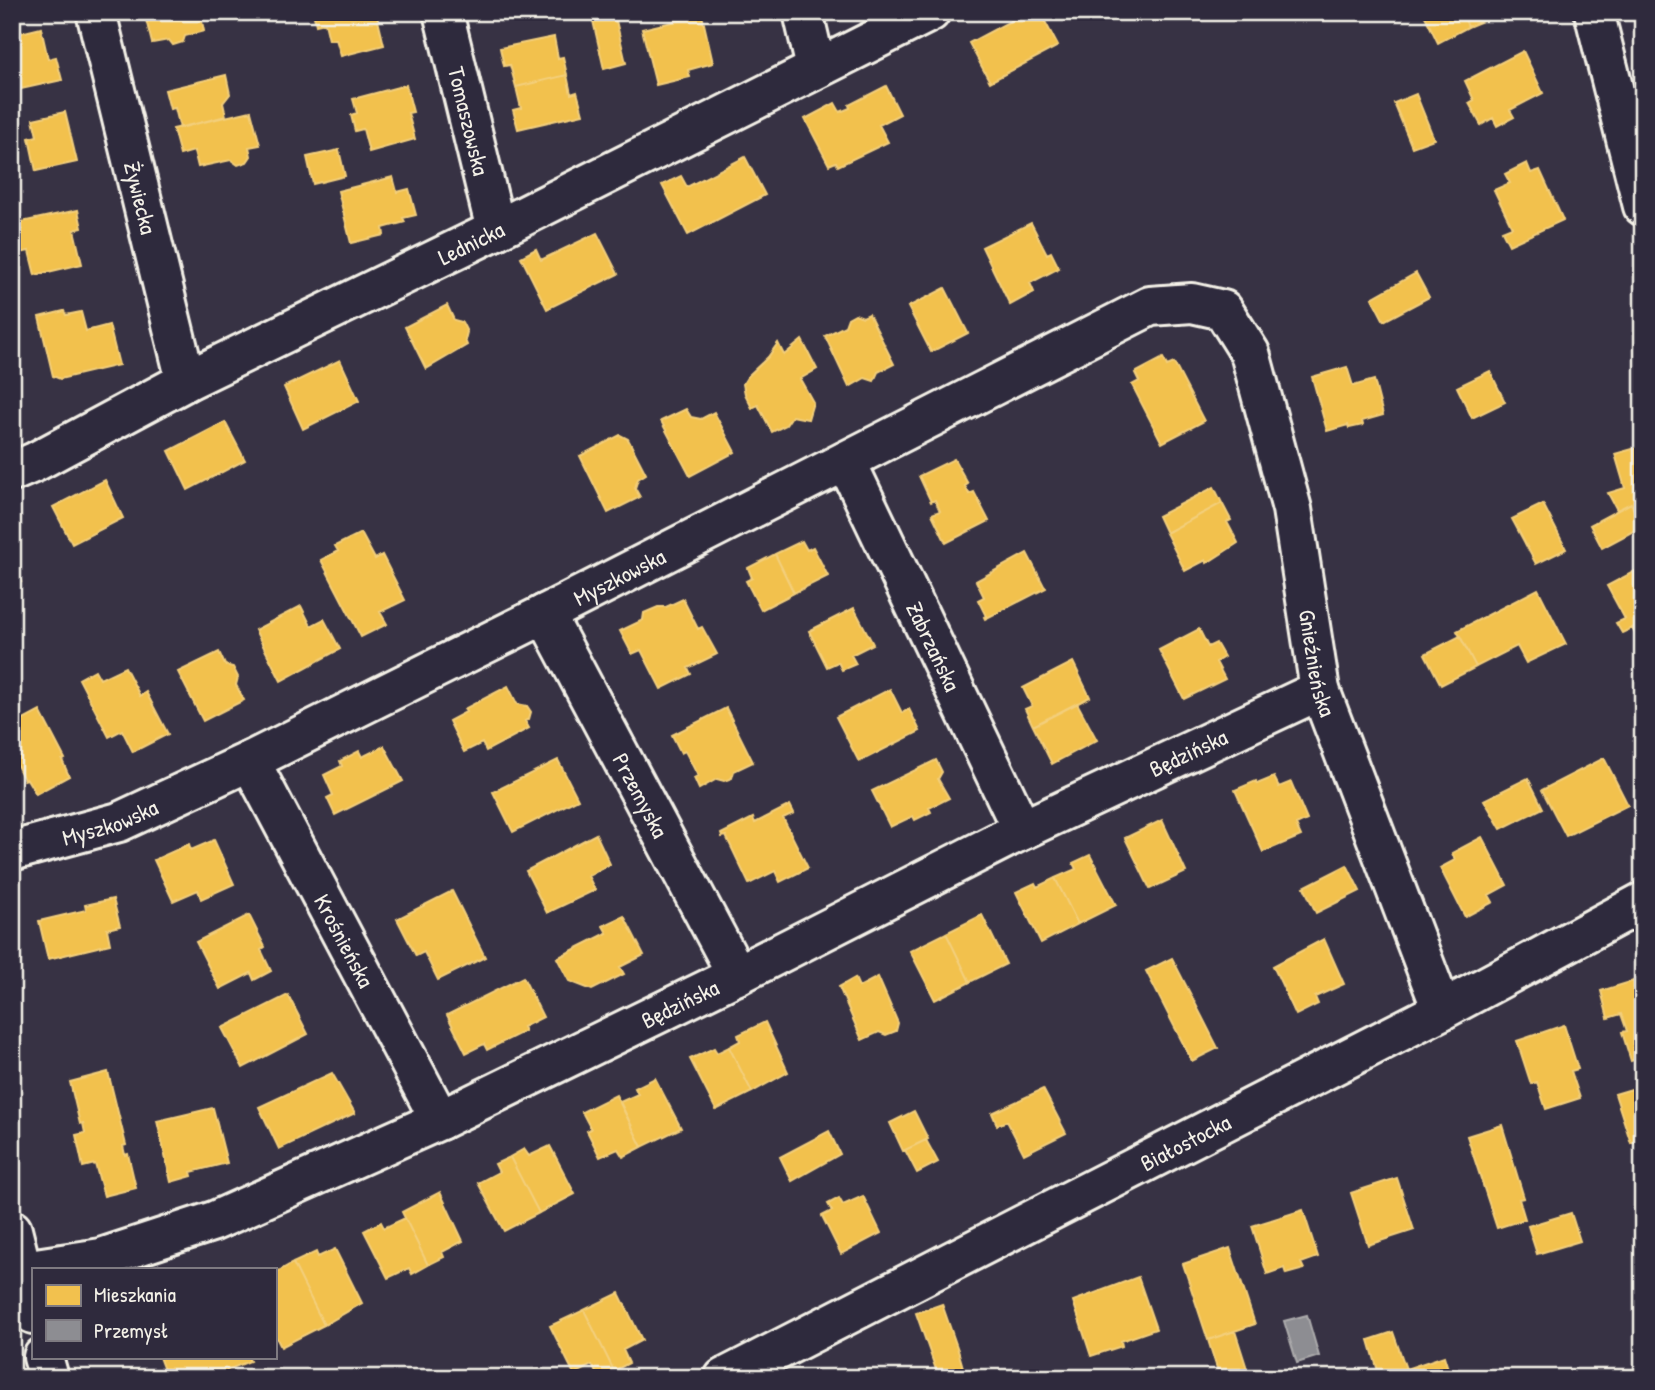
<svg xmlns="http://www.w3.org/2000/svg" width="1655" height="1390" viewBox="0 0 1655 1390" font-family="'Patrick Hand',sans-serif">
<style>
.homes{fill:#f2c14e;stroke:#f3cf7c;stroke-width:2}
.industry{fill:#8d8d92;stroke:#acabac;stroke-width:2}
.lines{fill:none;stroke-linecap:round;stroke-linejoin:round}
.minor-casing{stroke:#f4f1e8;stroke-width:44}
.minor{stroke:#2f2a3d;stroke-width:38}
.labels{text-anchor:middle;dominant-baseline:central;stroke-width:7;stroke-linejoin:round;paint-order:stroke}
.street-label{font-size:23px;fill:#f4f1e8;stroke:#2f2a3d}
</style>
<rect width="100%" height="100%" fill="#373244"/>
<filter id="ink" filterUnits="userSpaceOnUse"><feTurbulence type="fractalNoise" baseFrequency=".0143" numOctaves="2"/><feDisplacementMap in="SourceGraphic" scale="14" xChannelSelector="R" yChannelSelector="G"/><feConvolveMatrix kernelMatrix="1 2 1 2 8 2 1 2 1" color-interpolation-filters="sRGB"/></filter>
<g filter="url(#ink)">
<path class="homes" d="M144,12H200L204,31L185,36L183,42L173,45L169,40L152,43Z
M313,12H376L384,45L341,56L336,39L329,40L325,23L316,25Z
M591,12H614L626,63L604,69Z
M1027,12H1040L1058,46L990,82L969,43Z
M1423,12H1462L1468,27L1438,43Z
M1462,12H1504L1468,27Z
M702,15L713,63L688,70L690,77L656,85L642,29Z
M41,28L48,59L56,57L62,80L12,91V35Z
M554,37L558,58L563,57L567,75L516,87L510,65L504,66L500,48Z
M1523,51L1543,93L1510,110L1514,117L1497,126L1493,118L1481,125L1469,103L1474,100L1465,81Z
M226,75L230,94L223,103L226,116L180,128L175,108L170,109L165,90Z
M567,75L571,94L577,92L583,114L518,129L513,110L521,108L516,87Z
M406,85L413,112L408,113L415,139L369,152L363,129L355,131L351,115L357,113L353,99Z
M886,86L900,114L879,125L888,142L838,166L836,162L829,165L805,119L835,103L840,112L850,108L849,105Z
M1416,94L1434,139L1412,147L1394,103Z
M251,111L260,145L249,147L251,156L247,162L238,165L231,160L198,167L194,151L180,155L173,129Z
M65,112L77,162L36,171L29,138L37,136L33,119Z
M339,150L345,176L313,184L307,157Z
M745,157L765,195L688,235L662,185L681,176L687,187Z
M1527,163L1531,173L1540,170L1563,220L1509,245L1502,231L1512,227L1494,190L1510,183L1505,174Z
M393,177L397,192L409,189L416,215L403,218L405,222L383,228L384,235L351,243L338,191Z
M78,210L82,228L74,230L82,264L35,275L29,251L12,255V224Z
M1031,223L1047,254L1051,252L1059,268L1030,283L1034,292L1010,305L982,247Z
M597,233L618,274L547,309L521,257L536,249L541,260Z
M1416,273L1429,297L1384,321L1372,298Z
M945,288L968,333L931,352L908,307Z
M447,305L454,320L462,322L467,332L465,340L467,345L426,369L405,327Z
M64,311L66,315L81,312L86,331L109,325L119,365L60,379L53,376L39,317Z
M855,314L863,317L869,314L894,364L878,372L874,381L865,378L849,387L825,336L845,326L848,318Z
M802,340L817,369L800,379L813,402L808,419L792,416L786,425L772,432L758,405L752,408L745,394L743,384L748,376L768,357L778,343L784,355Z
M1163,358L1167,366L1174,363L1204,421L1162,443L1132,385L1139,381L1135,373Z
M340,360L359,401L303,429L284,387Z
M1347,367L1353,386L1374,380L1383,415L1362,421L1363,425L1349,428L1348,425L1327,431L1312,377Z
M1490,371L1505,402L1472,418L1457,387Z
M686,409L691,417L701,419L714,412L735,452L690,476L661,421Z
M225,422L245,460L188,490L169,451Z
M620,435L628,439L646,474L638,479L635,488L640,497L608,513L580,456Z
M1643,446V516L1638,517L1631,503L1617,510L1608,493L1625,488L1615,454Z
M954,459L968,484L965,486L969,494L974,492L989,521L946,543L932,514L940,511L935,500L931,502L919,476Z
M105,480L123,518L72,544L53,507Z
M1214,487L1222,503L1166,533L1158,516Z
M1222,503L1231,520L1227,522L1238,543L1207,563L1206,560L1185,571L1166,533Z
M1631,503L1641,527L1602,548L1590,525Z
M1543,504L1566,549L1536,564L1512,519Z
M361,533L375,559L382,555L405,600L380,612L387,624L361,637L321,560L338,551L335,546Z
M802,541L807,550L813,547L828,576L794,593L775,554Z
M1027,553L1044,586L1046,588L985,619L984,617L986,616L978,600L984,597L976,581Z
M775,554L794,593L761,610L746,581L752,578L748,568Z
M12,563L21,582L12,586Z
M1643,567V623L1622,633L1616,623L1625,619L1607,586Z
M1538,589L1566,644L1526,663L1517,646L1476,667L1457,631Z
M683,599L698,629L702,627L717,654L688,668L691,674L661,689L641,650L632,654L620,631L643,620L644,613L658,607H666Z
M301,606L311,626L324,619L340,649L281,681L255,630Z
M854,608L873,644L851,655L856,664L842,670L838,662L827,667L809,631Z
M1643,623V648L1632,628Z
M1199,629L1208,647L1216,643L1224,657L1216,662L1225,679L1184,699L1159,650Z
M1460,636L1476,667L1441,685L1425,654Z
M219,652L225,665L233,667L238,677L236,685L244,700L203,721L178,672Z
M1073,662L1090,697L1033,726L1025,709L1032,706L1023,688Z
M125,667L140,696L146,692L168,734L133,752L122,730L109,737L79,679L95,670L100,679Z
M508,686L517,704L527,706L531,712L529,719L525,721L529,728L486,751L482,743L464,752L449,721L466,712L464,709Z
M890,689L902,713L909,709L920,731L859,762L836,717Z
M1077,703L1097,740L1052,764L1033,726Z
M726,708L753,762L734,771L732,778L724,781L717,779L699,789L694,778L698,776L685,751L681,753L672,735Z
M40,711L65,759L62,760L69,776L36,794L27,779L24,780L17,765L12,768V726Z
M384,746L403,781L335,815L327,798L333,795L324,775L342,766L340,761L359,751L362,757Z
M1604,758L1628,805L1566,836L1542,790Z
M558,760L578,799L513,832L493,792Z
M936,760L942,772L938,779L949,798L929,808L931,812L915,820L913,816L890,827L872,791Z
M1274,777L1279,787L1291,782L1307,820L1296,825L1301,836L1263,852L1235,790L1256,781L1257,784Z
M1528,778L1543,808L1501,829L1484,800Z
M790,805L794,813L783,818L808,868L780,882L775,871L749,884L726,836L722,837L721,834L753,818L755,823Z
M1162,820L1186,872L1150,889L1125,838Z
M596,834L610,864L588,876L595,890L547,913L526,871Z
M1482,837L1507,885L1489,895L1493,902L1465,917L1440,868L1455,860L1452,853Z
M214,840L234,884L201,899L198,890L173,901L154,860L189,844L191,850Z
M1090,855L1116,905L1078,924L1055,878L1076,869L1073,863Z
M1347,865L1360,891L1316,913L1304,887Z
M1055,878L1078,924L1041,943L1016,892L1035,883L1037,887Z
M452,891L485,957L438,980L424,952L416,956L397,919Z
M113,899L120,926L107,929L110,944L48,959L39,921L86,910L85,905Z
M249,915L265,947L261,950L271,971L254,980L251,973L220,989L196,942Z
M982,915L1006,964L970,982L946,933Z
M624,916L644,955L620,967L624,974L592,990L569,981L557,958L607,933L603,926Z
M946,933L970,982L935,1000L910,951Z
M1324,939L1344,984L1315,997L1318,1004L1296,1015L1273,966Z
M1172,958L1218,1048L1192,1061L1146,971Z
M523,977L543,1017L523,1027L525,1031L487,1050L484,1044L466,1053L447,1015Z
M878,977L898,1023L896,1031L886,1035L879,1032L862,1040L839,987L855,978L859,987Z
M1643,978V1057L1631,1061L1622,1032L1627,1031L1621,1014L1608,1018L1601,991Z
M288,995L308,1034L243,1068L222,1028Z
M765,1022L788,1072L752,1092L729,1047L740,1041L738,1035Z
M1564,1025L1578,1069L1571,1071L1580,1098L1546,1109L1537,1082L1531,1084L1517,1041Z
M729,1047L752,1092L716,1110L690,1059L714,1048L717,1053Z
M108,1072L126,1145L123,1146L125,1155L128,1154L136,1188L104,1196L95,1164L83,1167L76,1135L85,1133L83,1123L80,1124L70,1082Z
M332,1073L355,1113L279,1149L259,1107Z
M655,1078L681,1128L642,1147L620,1102L638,1094L635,1088Z
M1635,1088L1643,1113V1140L1631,1143L1615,1094Z
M1043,1089L1066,1133L1024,1154L1007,1121L997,1125L992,1113Z
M616,1095L642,1147L623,1157L618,1149L600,1157L587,1131L591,1129L582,1112Z
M213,1108L227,1163L191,1172L192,1176L171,1182L157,1121Z
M914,1111L928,1139L903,1151L890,1123Z
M1502,1125L1524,1198L1519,1199L1525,1219L1497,1228L1467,1136Z
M829,1131L840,1154L792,1181L780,1157Z
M926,1140L938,1162L917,1173L905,1150Z
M550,1146L575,1194L539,1213L510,1157L524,1149L529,1156Z
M510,1157L539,1213L504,1231L478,1183L499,1172L495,1164Z
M1397,1178L1414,1230L1368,1245L1351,1193Z
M440,1192L463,1241L442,1252L444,1257L428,1265L402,1212Z
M863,1196L881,1233L841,1254L822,1216L832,1211L828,1204L839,1198L843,1205Z
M1303,1210L1318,1257L1301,1263L1304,1269L1286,1274L1284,1268L1267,1274L1252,1226Z
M1571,1213L1580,1241L1537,1254L1528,1226Z
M405,1218L428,1265L412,1274L409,1268L388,1278L364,1231L381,1222L384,1228Z
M1230,1248L1255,1324L1208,1340L1183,1264Z
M335,1249L362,1303L324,1325L293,1263L316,1252L318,1257Z
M293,1263L324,1325L281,1347L275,1335V1273Z
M1138,1277L1156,1329L1121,1341L1122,1346L1091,1356L1073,1301Z
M619,1293L642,1340L623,1350L629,1363L614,1371L584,1310Z
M942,1304L958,1350L966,1378H939L916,1313Z
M584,1310L614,1371L599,1378L592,1365L574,1374L550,1326Z
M1235,1331L1250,1378H1220L1208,1340Z
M1393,1332L1406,1369L1444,1356L1451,1378H1380L1369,1340Z
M159,1357H248L250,1361L227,1370L230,1378H167Z"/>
<path class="industry" d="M1307,1315L1319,1356L1297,1363L1284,1321Z"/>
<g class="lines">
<defs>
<g id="minor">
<path id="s1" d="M96,12L186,381"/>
<path id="s2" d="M443,12L496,230"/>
<path d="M803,12L816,68"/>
<path d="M1594,12L1643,206"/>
<path id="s3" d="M846,461L1022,830"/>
<path id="s4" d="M12,472L35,462L186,381L496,230L930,12"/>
<path id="s5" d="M545,614L737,975"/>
<path id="s6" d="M250,761L440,1120"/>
<path id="s7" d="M12,851L119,822L250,761L545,614L1150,306L1192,303L1223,310L1250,353L1292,509L1320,690L1442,1010"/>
<path d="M12,1230L33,1314"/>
<path id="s8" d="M23,1270L101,1258L214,1221L440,1120L737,975L1022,830L1320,690"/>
<path d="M43,1357L49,1378"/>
<path id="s9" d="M724,1378L1442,1010L1643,902"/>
</g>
</defs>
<use href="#minor" class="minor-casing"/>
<use href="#minor" class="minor"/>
</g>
</g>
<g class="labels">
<g class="street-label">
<text stroke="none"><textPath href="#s2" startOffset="112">Tomaszowska</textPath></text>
<text stroke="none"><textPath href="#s1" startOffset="191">Żywiecka</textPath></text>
<text stroke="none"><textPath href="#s4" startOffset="513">Lednicka</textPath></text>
<text stroke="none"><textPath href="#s7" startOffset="668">Myszkowska</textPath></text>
<text stroke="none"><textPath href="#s3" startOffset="205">Zabrzańska</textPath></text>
<text stroke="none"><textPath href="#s7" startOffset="1706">Gnieźnieńska</textPath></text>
<text stroke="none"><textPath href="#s8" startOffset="1279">Będzińska</textPath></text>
<text stroke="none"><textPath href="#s5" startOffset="205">Przemyska</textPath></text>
<text stroke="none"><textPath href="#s7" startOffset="102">Myszkowska</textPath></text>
<text stroke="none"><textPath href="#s6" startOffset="203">Krośnieńska</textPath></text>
<text stroke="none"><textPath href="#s8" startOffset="712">Będzińska</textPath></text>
<text stroke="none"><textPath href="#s9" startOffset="518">Białostocka</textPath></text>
</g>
</g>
<rect width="1655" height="1390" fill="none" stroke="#2f2a3d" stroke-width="42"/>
<rect x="21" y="21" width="1613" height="1348" fill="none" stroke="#f4f1e8" stroke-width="2.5" filter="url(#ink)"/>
<rect x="32" y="1268" width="245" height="91" fill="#2f2a3d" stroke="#7e7a81" stroke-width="2"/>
<rect x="46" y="1285" width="35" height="21" fill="#f2c14e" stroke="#7e7a81" stroke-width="2"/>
<text x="94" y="1302" font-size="21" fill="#f4f1e8">Mieszkania</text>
<rect x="46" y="1320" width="35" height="21" fill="#8d8d92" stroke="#7e7a81" stroke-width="2"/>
<text x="94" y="1338" font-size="21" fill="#f4f1e8">Przemysł</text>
</svg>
